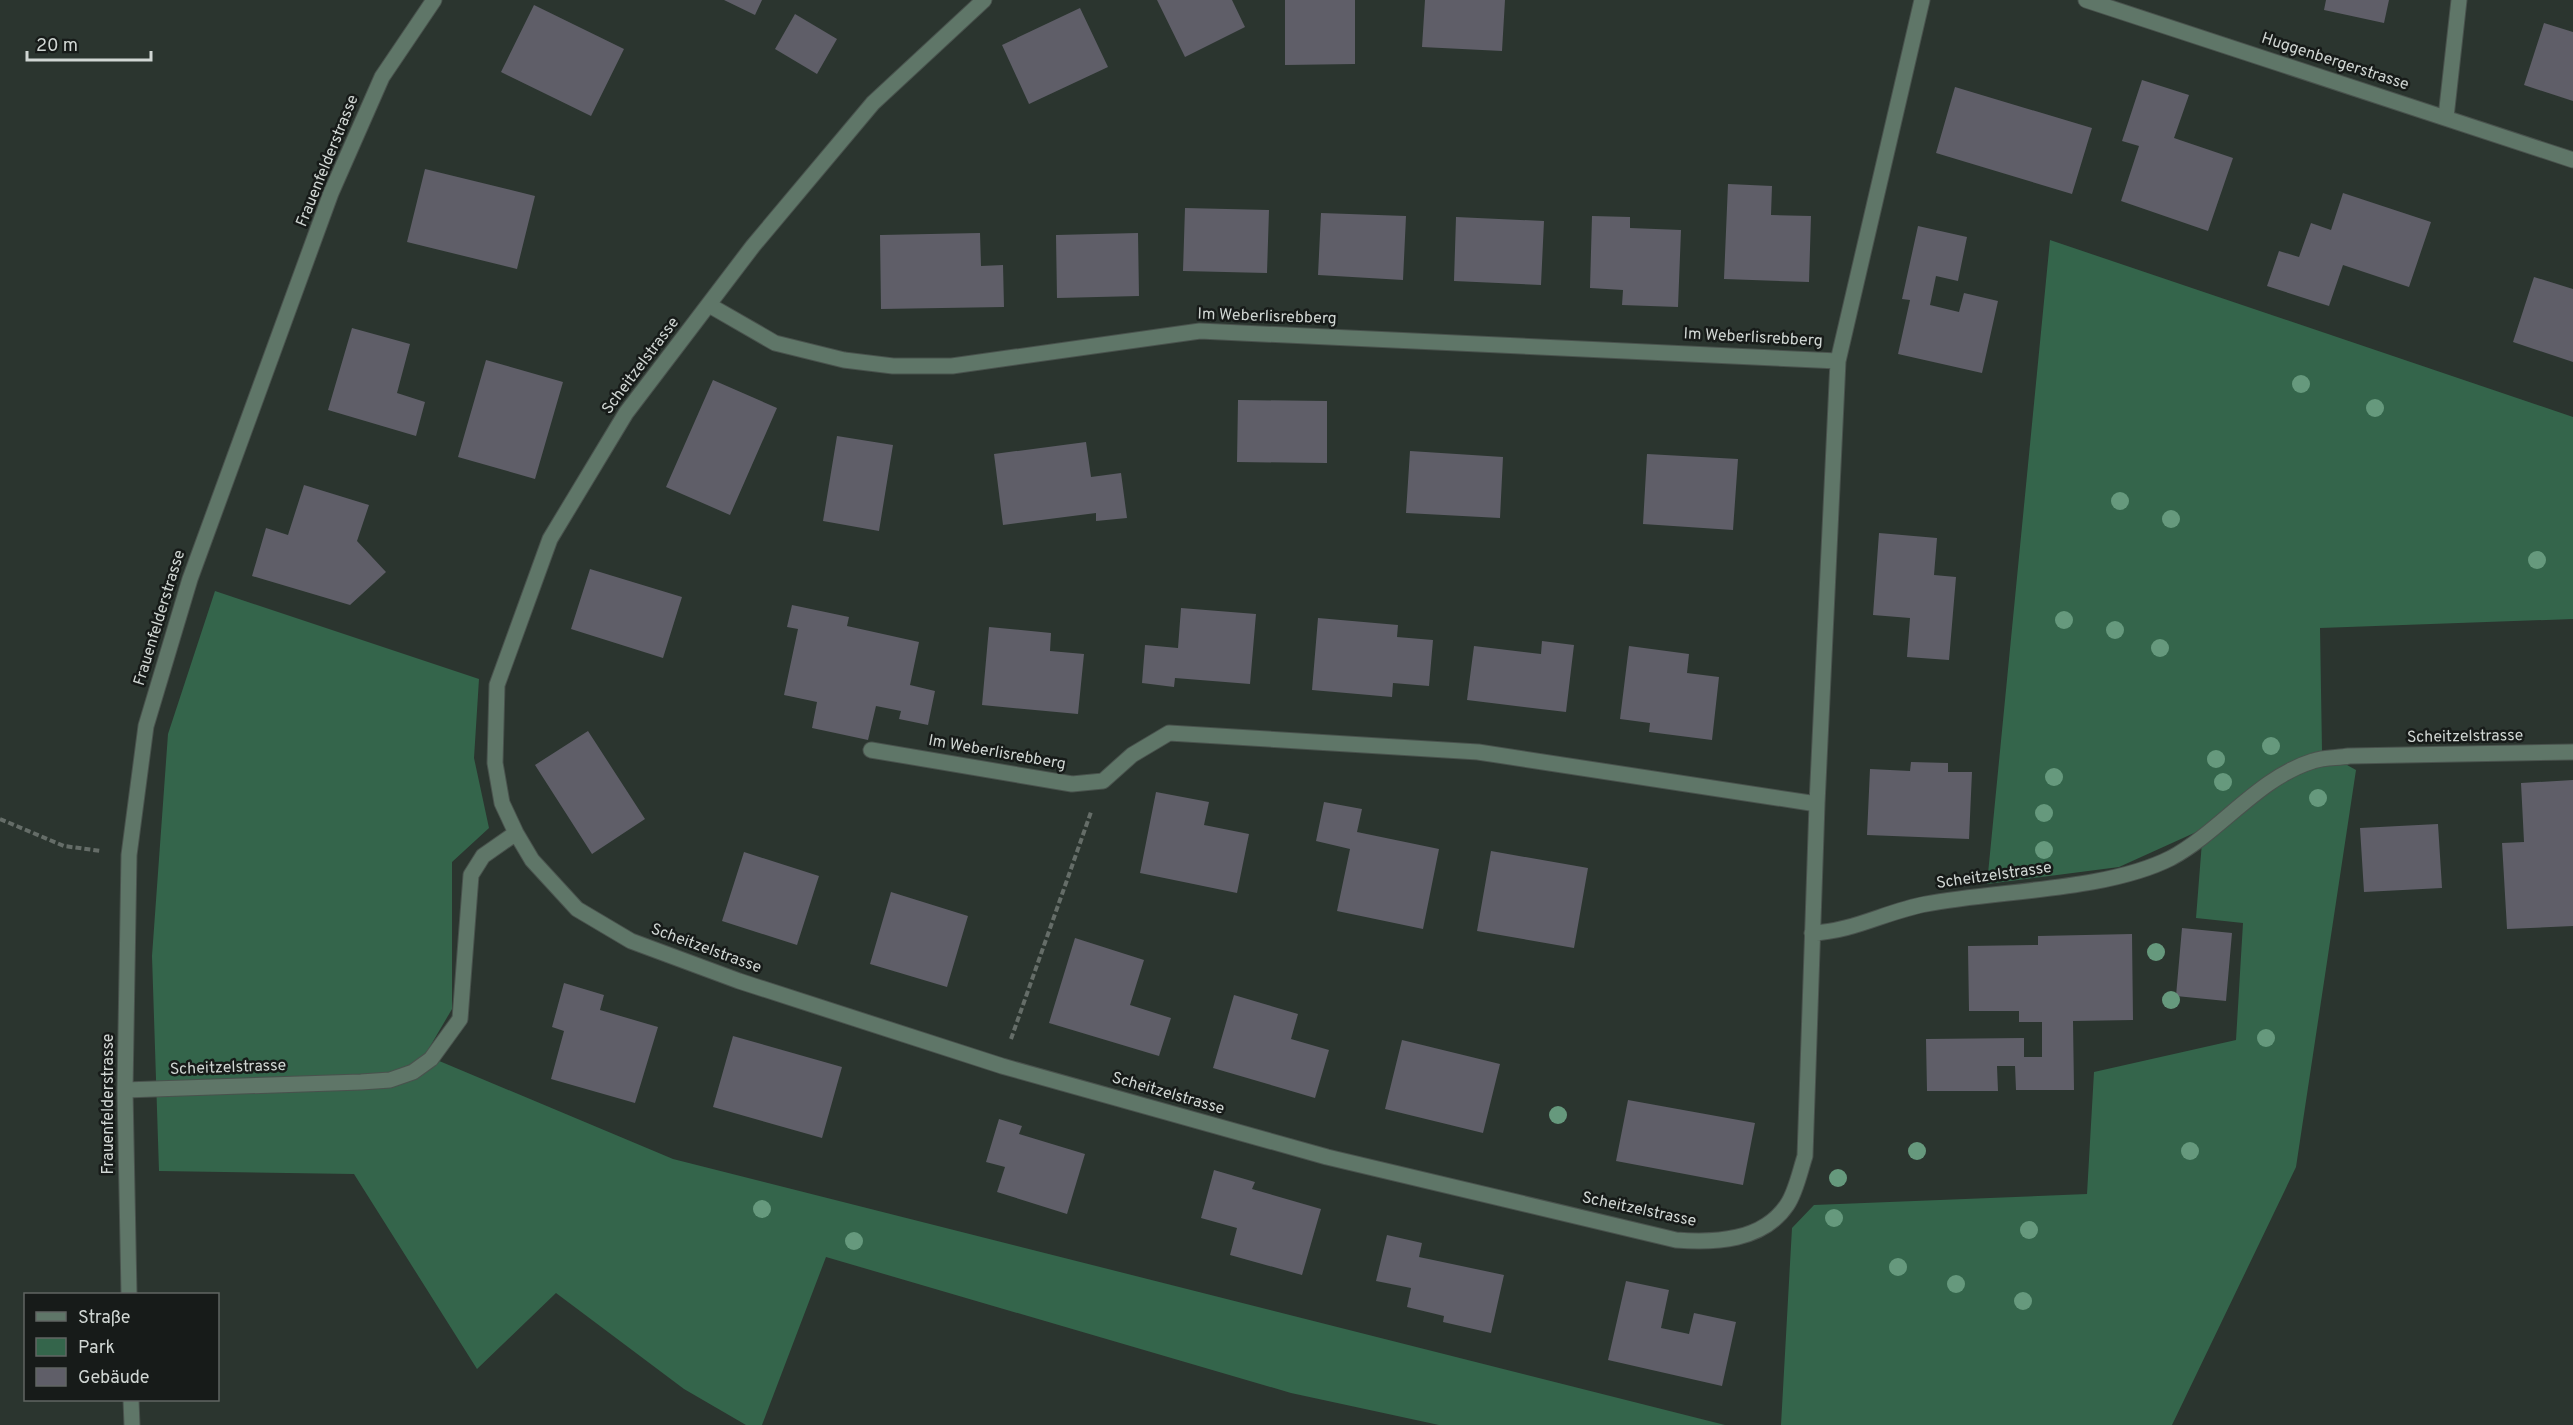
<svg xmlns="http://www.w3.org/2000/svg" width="2573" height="1425" viewBox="0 0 2573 1425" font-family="Overpass,sans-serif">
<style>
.green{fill:#34654b}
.building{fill:#5f5e68}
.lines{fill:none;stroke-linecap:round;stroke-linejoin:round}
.minor-casing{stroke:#49524d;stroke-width:17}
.path{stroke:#656d68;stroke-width:4;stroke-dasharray:6 3;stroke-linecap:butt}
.minor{stroke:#5f7668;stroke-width:15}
.tree{fill:#66997d}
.labels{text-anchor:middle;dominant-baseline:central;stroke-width:5;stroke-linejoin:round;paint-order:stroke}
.street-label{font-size:16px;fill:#d0d6d3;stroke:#171b19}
</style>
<rect width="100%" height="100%" fill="#2b352f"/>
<path class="green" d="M2050,240L2573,417V619L2320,628L2322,751L2356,770L2296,1167L2172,1425H1781L1792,1228L1814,1205L2087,1194L2094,1072L2236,1040L2243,923L2196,918L2203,829L2119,867L1987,884Z
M215,591L479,679L474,758L489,828L452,862V1009L425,1055L673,1159L1725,1425H1439L1291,1393L826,1257L762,1425H746L684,1389L556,1293L477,1369L354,1174L159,1171L152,956L168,734Z"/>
<path class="building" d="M724,0H762L755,15Z
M1157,0H1232L1245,27L1185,57Z
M1285,0H1355V64L1285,65Z
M1425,0H1505L1502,51L1422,47Z
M2326,0H2389L2384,23L2324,10Z
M534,5L624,49L591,116L501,72Z
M1080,8L1108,67L1029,104L1002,45Z
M795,14L837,39L817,74L775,49Z
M2544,23L2573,32V101L2524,85Z
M2142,80L2189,95L2174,138L2233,158L2208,231L2121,201L2139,146L2122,141Z
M1955,87L2092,128L2072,194L1936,153Z
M425,169L535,196L517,269L407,242Z
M1728,184L1772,186L1771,215L1811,216L1809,282L1724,279Z
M2343,193L2431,222L2409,287L2343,265L2329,306L2267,286L2279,251L2299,257L2311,223L2331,230Z
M1185,208L1269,210L1267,273L1183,271Z
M1321,213L1406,216L1403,280L1318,275Z
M1592,216L1630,217V228L1681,230L1678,307L1622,305L1623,290L1590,288Z
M1456,217L1544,221L1541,285L1454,281Z
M1918,226L1967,237L1958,281L1936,276L1930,305L1959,312L1964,293L1998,301L1982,373L1898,354L1910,300L1902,299Z
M980,233L981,266L1003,265L1004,307L881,309L880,235Z
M1138,233L1139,296L1057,298L1056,235Z
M2534,277L2573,289V362L2513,342Z
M352,328L410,344L397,393L425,402L416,436L328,410Z
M486,360L563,382L535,479L458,457Z
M713,380L777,408L730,515L666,487Z
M1238,400L1327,401V463L1237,462Z
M837,436L893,445L879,531L823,521Z
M1086,442L1091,477L1121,473L1127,518L1096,521V513L1003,525L994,454Z
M1410,451L1503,457L1500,518L1406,513Z
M1647,454L1738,459L1733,530L1643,524Z
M304,485L369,505L357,541L386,572L350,605L252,576L266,528L288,535Z
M1879,533L1937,538L1934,575L1956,577L1949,660L1907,657L1910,618L1873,615Z
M590,569L682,597L663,658L571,629Z
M792,605L849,617L847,626L919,642L910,685L935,691L928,725L899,719L901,711L876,706L868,740L812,728L817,702L784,695L798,629L787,627Z
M1181,608L1256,614L1250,684L1175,678L1174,687L1142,683L1145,645L1178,648Z
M1318,618L1398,625L1397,637L1433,640L1429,686L1393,683L1392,697L1312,690Z
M989,627L1051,633L1050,651L1084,654L1078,714L982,705Z
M1542,641L1574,645L1566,712L1467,700L1474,646L1541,654Z
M1629,646L1689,654L1687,673L1719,677L1712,740L1649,732L1650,723L1620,719Z
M588,731L645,819L592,854L535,765Z
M1911,762L1948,763V772H1972L1969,839L1867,835L1870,769L1910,771Z
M2573,780V926L2507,929L2502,843L2524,842L2521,783Z
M1156,792L1209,802L1204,825L1249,834L1237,893L1140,873Z
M1324,802L1362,809L1357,832L1439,849L1423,929L1337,911L1350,849L1316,841Z
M2438,824L2442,888L2364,892L2360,828Z
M1491,851L1588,868L1574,948L1477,931Z
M744,852L819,876L797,945L722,921Z
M891,892L968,916L947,987L870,964Z
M2182,928L2232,933L2226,1001L2176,996Z
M2132,934L2133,1020L2073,1021L2074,1090H2016L2015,1066H1997L1998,1091H1927L1926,1039L2024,1038V1057H2042V1022H2019V1011H1969L1968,946L2038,945V936Z
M1075,938L1144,960L1130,1005L1171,1018L1159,1056L1049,1023Z
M564,983L604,995L600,1010L658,1027L635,1103L551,1079L564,1031L552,1027Z
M1234,995L1298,1014L1291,1039L1329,1050L1315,1098L1213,1068Z
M733,1036L842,1067L822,1138L713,1107Z
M1402,1040L1500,1064L1483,1133L1385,1109Z
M1628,1100L1755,1123L1743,1185L1616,1161Z
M999,1119L1022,1126L1019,1134L1085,1154L1067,1214L997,1192L1005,1167L986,1162Z
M1214,1170L1255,1182L1252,1189L1321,1209L1302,1275L1230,1255L1237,1228L1201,1218Z
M1387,1235L1422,1243L1419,1257L1504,1275L1491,1333L1443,1322L1444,1316L1407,1307L1411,1288L1376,1281Z
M1626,1281L1669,1290L1661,1328L1689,1334L1694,1313L1736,1322L1722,1386L1608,1360Z"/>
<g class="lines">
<defs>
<path id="minor" d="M2086,0L2573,160
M2446,117L2459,0
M709,305L775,343L844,360L893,366H952L1200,331L1838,361L1817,804L1805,1156C1800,1171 1796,1192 1787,1205C1763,1241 1715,1243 1676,1240L1327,1157L1002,1066L739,981L631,941L577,909L532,860L516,833L502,803L495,763L497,685L550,539L626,413L753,246L873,103L984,0
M1838,361L1922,0
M871,750L1072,784L1103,781L1132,755L1169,733L1478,752L1817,804
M1812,933C1852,932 1887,911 1926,904C1999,890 2106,891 2171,858C2221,831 2258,778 2313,761C2324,757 2337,758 2349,756L2573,752
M125,1090L361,1082L390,1080L413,1072L431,1059L460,1019L471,875L483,856L516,833
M129,1294L125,1090L129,855L146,726L190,579L331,193L382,77L434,0
M131,1400L132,1425"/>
</defs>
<use href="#minor" class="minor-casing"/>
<path class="path" d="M0,819L64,846L101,851
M1011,1039L1091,812"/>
<use href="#minor" class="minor"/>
</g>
<g class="tree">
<circle cx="2301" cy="384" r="9"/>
<circle cx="2375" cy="408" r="9"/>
<circle cx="2120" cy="501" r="9"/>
<circle cx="2171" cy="519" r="9"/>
<circle cx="2537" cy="560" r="9"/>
<circle cx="2064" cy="620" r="9"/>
<circle cx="2115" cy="630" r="9"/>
<circle cx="2160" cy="648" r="9"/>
<circle cx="2271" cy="746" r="9"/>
<circle cx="2216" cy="759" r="9"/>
<circle cx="2054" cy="777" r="9"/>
<circle cx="2223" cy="782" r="9"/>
<circle cx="2318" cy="798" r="9"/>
<circle cx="2044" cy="813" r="9"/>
<circle cx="2044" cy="850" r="9"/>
<circle cx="2156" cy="952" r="9"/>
<circle cx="2171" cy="1000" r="9"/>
<circle cx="2266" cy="1038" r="9"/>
<circle cx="1558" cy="1115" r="9"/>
<circle cx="1917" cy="1151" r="9"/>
<circle cx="2190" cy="1151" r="9"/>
<circle cx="1838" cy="1178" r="9"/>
<circle cx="762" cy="1209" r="9"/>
<circle cx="1834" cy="1218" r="9"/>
<circle cx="2029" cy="1230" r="9"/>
<circle cx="854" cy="1241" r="9"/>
<circle cx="1898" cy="1267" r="9"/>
<circle cx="1956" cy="1284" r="9"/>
<circle cx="2023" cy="1301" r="9"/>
</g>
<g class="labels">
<g class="street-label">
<text transform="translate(2335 62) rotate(18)">Huggenbergerstrasse</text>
<text transform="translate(328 161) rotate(-68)">Frauenfelderstrasse</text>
<text transform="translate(1267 317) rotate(2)">Im Weberlisrebberg</text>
<text transform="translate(1753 338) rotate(3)">Im Weberlisrebberg</text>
<text transform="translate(641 366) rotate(-53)">Scheitzelstrasse</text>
<text transform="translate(160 618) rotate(-73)">Frauenfelderstrasse</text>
<text transform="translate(2465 737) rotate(-1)">Scheitzelstrasse</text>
<text transform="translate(997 753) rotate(10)">Im Weberlisrebberg</text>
<text transform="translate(1994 876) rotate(-8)">Scheitzelstrasse</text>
<text transform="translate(706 949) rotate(20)">Scheitzelstrasse</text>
<text transform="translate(228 1068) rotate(-2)">Scheitzelstrasse</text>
<text transform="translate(1168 1094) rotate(16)">Scheitzelstrasse</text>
<text transform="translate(109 1104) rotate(-90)">Frauenfelderstrasse</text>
<text transform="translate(1639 1210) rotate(12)">Scheitzelstrasse</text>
</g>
</g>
<rect x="24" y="1293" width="195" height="108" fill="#171b19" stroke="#616663" stroke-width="1.5"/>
<rect x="36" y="1312" width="30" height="9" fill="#5f7668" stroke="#616663" stroke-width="1.5"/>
<text x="78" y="1323" font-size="18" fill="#d0d6d3">Straße</text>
<rect x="36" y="1338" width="30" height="18" fill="#34654b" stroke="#616663" stroke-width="1.5"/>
<text x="78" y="1353" font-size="18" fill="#d0d6d3">Park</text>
<rect x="36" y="1368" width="30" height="18" fill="#5f5e68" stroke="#616663" stroke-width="1.5"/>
<text x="78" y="1383" font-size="18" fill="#d0d6d3">Gebäude</text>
<path d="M27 51v9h124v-9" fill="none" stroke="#d0d6d3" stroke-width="3"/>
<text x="36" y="51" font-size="18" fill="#d0d6d3" stroke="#171b19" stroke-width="4.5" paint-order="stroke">20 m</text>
</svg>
